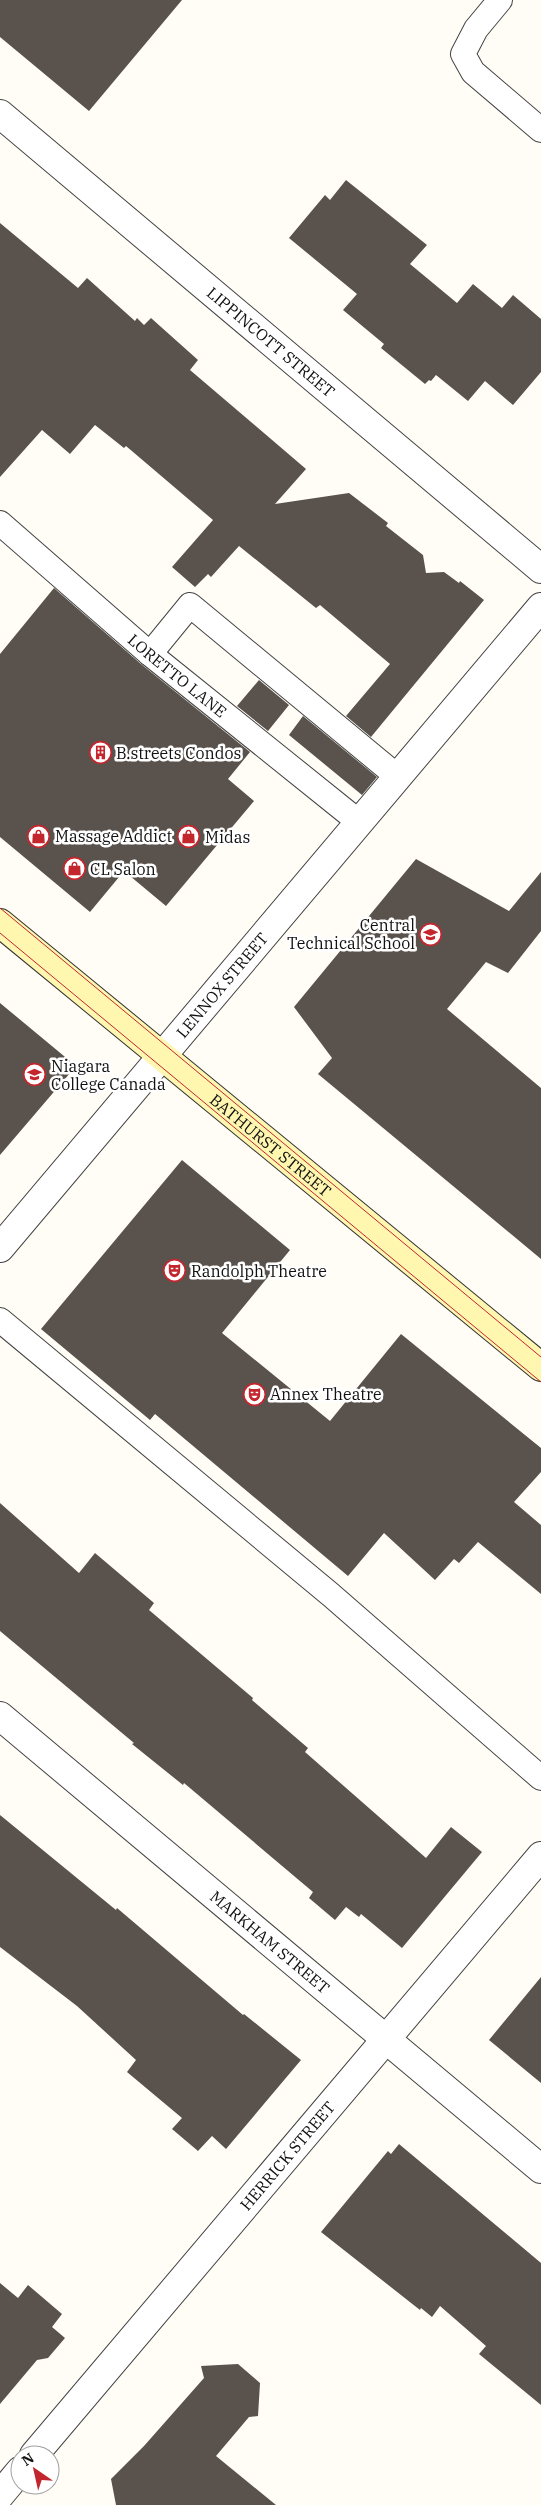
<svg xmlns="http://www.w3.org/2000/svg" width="541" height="2505" viewBox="0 0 541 2505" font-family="'IBM Plex Serif',serif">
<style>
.building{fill:#5a524d}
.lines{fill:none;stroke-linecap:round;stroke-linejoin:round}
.service-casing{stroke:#444;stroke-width:26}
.minor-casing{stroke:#444;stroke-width:30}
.secondary-casing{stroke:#333;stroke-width:30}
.service{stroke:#fff;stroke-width:24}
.minor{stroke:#fff;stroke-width:28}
.secondary{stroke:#fff6b0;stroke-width:28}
.tram{stroke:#c4262e;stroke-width:1}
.labels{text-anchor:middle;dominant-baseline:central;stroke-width:5;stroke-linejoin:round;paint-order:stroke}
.street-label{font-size:16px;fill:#111;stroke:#fff}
.poi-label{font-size:16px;fill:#111;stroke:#fff;text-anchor:start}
</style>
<rect width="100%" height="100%" fill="#fffdf5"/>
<path class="building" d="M0,0H182L89,111L0,37Z
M346,180L427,245L410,264L457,303L473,284L502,308L513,295L541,319V372L513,405L485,381L468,401L436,375L431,381L429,380L425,384L381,348L384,344L343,310L357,294L289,238L325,195L330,200Z
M0,223L78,288L87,278L135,321L137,318L144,325L151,318L198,360L190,370L306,469L275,504L349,493L388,523L386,526L423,555L426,573L444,572L459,583L460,581L484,600L371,737L346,716L390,664L320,605L316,608L239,546L211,577L208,574L195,587L172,567L213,520L126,446L124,448L95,425L70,454L42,430L0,477Z
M54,588L141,664L250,752L228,779L254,801L166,906L124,871L90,912L0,837V654Z
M259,680L289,705L268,731L237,706Z
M303,716L377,777L362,795L289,735Z
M416,859L509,911L541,872V931L508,973L486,962L447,1009L541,1088V1259L318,1074L332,1058L294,1007Z
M0,1003L76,1066L0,1155Z
M182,1160L290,1250L222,1333L330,1421L401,1334L541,1448V1472L514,1502L541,1525V1594L478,1542L459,1563L454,1559L435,1580L384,1533L348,1576L155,1414L150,1420L41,1329Z
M0,1503L79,1573L95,1553L154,1603L149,1610L253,1698L252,1700L308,1748L305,1752L426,1858L451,1827L482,1852L402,1948L361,1914L359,1917L346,1907L335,1920L309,1898L313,1892L184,1783L183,1785L132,1744L134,1743L0,1631Z
M0,1815L116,1910L117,1908L243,2015L244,2014L301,2060L226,2149L212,2136L198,2151L172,2129L182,2118L127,2072L136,2060L77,2006L0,1947Z
M541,1977V2083L489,2040Z
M399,2144L541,2263V2405L479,2354L486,2346L440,2306L432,2317L421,2308L420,2310L321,2232L388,2151L391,2154Z
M0,2283L18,2298L28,2285L62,2314L52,2327L65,2338L48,2358L37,2360L0,2404Z
M238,2364L260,2383L258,2416L249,2417L216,2456L276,2505H116L111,2479L144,2446L204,2378L201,2366Z"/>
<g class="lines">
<defs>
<g id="service">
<path d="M500,0L476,29L463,54L473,72L541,130"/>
<path id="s1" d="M0,523L150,654L359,822"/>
<path d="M150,654L190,605L398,777"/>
<path d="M0,1320L331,1595L541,1778"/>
</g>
<g id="minor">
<path id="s2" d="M0,114L541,569"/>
<path id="s3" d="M0,1248L541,607"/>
<path id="s4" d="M0,1716L541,2169"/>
<path id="s5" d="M34,2455L541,1856"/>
<path d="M0,2495L20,2471"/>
</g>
<g id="secondary">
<path id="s6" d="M0,923L541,1367"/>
</g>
</defs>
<use href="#service" class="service-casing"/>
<use href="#minor" class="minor-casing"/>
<use href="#secondary" class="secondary-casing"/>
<use href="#service" class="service"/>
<use href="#minor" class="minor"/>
<use href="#secondary" class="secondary"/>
<path class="tram" d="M0,908L541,1357
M0,933L541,1382"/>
</g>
<defs>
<symbol id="building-ring" viewBox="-11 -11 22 22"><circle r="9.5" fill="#fff" stroke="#c4262e" stroke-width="1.5"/><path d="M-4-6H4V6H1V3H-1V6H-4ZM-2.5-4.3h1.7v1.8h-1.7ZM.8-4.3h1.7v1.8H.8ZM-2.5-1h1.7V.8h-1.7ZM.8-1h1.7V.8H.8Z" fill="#c4262e"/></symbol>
<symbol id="shop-ring" viewBox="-11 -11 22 22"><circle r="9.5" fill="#fff" stroke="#c4262e" stroke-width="1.5"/><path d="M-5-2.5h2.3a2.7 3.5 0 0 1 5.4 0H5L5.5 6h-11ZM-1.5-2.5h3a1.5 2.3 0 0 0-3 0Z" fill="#c4262e"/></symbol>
<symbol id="school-ring" viewBox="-11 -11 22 22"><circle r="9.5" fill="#fff" stroke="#c4262e" stroke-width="1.5"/><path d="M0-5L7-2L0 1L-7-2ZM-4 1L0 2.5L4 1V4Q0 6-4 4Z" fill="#c4262e"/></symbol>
<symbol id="theatre-ring" viewBox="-11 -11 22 22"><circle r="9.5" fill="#fff" stroke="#c4262e" stroke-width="1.5"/><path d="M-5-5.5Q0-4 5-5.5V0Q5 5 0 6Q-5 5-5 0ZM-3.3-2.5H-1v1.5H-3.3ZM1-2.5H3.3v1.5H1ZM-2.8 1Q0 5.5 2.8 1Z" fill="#c4262e"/></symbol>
</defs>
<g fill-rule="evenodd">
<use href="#building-ring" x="88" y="740" width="25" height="25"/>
<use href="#shop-ring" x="26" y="824" width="25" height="25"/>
<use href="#shop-ring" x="176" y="824" width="25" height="25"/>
<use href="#shop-ring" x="62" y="856" width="25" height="25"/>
<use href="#school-ring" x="418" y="922" width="25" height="25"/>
<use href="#school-ring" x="22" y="1062" width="25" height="25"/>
<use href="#theatre-ring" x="162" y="1258" width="25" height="25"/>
<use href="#theatre-ring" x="242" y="1382" width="25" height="25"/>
</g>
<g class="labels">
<g class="street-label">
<text stroke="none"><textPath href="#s2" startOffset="354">LIPPINCOTT STREET</textPath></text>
<text stroke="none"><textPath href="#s1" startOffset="234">LORETTO LANE</textPath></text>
<text stroke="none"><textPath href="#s3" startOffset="344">LENNOX STREET</textPath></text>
<text stroke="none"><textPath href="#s6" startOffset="350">BATHURST STREET</textPath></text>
<text stroke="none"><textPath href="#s4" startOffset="352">MARKHAM STREET</textPath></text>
<text stroke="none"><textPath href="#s5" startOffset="392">HERRICK STREET</textPath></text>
</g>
<g class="poi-label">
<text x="116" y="753">B.streets Condos</text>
<text x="55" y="836">Massage Addict</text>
<text x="205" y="837">Midas</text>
<text x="90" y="869">CL Salon</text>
<text x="415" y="925" text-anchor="end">Central<tspan x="415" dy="18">Technical School</tspan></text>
<text x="51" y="1066">Niagara<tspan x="51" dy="18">College Canada</tspan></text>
<text x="191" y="1271">Randolph Theatre</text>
<text x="270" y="1394">Annex Theatre</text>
</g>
</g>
<g transform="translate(35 2470) rotate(326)"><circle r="24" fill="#ffffff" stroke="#a0a0a0"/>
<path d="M0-4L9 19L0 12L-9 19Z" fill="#c4262e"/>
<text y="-8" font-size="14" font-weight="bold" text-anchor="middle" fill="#111111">N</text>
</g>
</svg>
